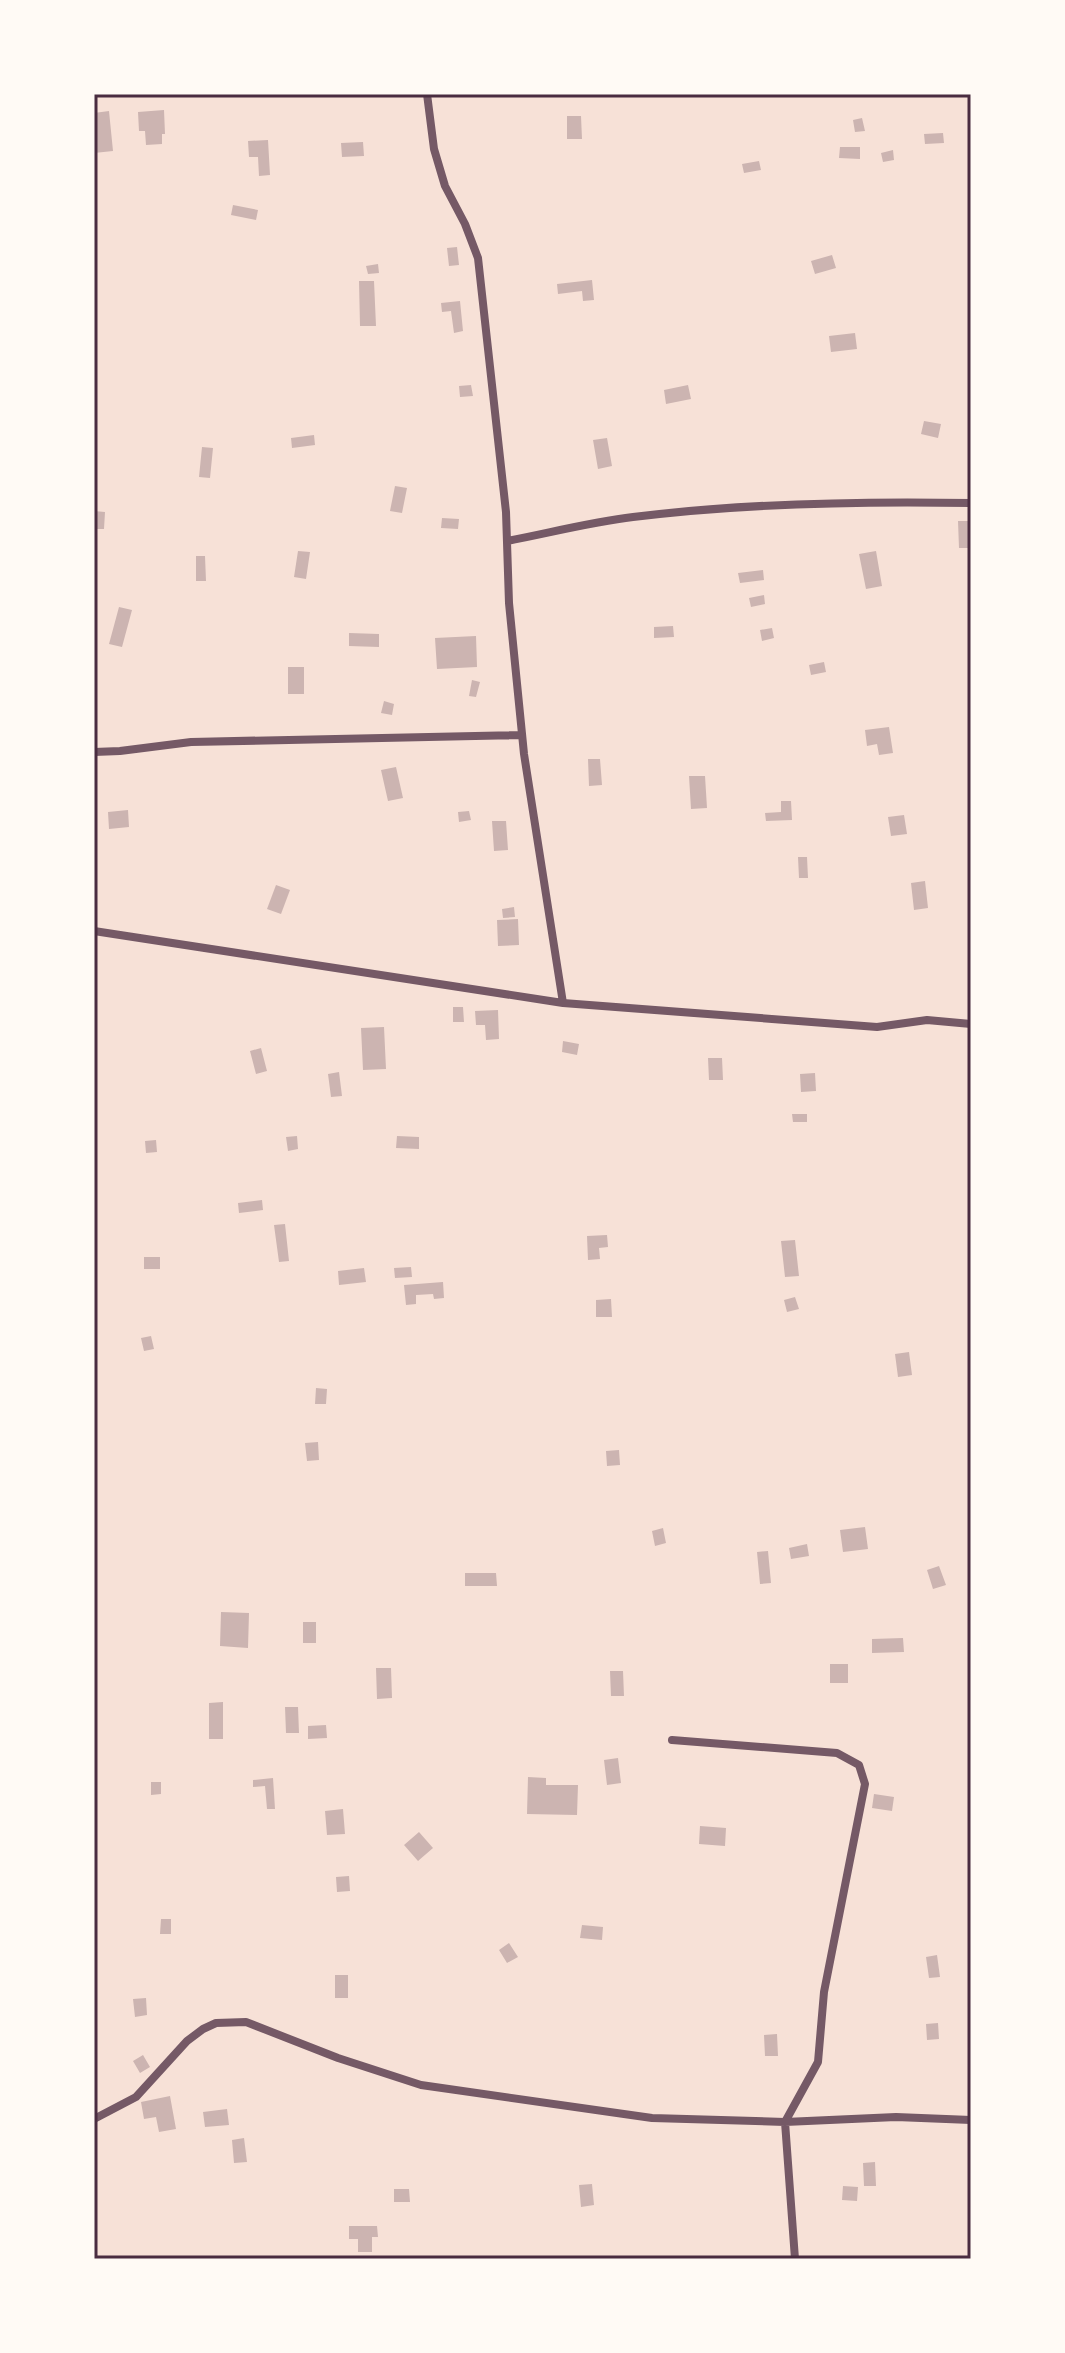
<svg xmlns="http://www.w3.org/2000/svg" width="1065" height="2353" viewBox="0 0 1065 2353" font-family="Mulish,sans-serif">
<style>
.building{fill:#ccb4b1}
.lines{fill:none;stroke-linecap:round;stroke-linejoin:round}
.minor{stroke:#755966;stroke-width:8}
.neatline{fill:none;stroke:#4a2c40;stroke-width:3}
</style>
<rect width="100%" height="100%" fill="#f7e1d7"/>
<path class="building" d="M164,110L165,134H162V144L146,145L145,131H139L138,112Z
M109,111L113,151L94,153V113Z
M567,116H581L582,139H567Z
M862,118L865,131L855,132L853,120Z
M943,133L944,143L925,144L924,134Z
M268,140L270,175L259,176L258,157H249L248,141Z
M363,142L364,156L342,157L341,143Z
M840,147H860V159L839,158Z
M893,150L894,160L883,162L881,153Z
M759,161L761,170L744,173L742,164Z
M233,205L258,210L256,220L231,215Z
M457,247L459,265L449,266L447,248Z
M832,255L836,268L815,274L811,261Z
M378,264L379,273L368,274L366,266Z
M592,280L594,300L583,301L582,291L558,294L557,284Z
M359,281H374L376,326H360Z
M460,301L463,331L454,333L451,311L442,312L441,303Z
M855,333L857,349L831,352L829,336Z
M471,385L473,396L460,397L459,386Z
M688,385L691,399L666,404L664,390Z
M924,421L941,424L938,438L921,434Z
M314,435L315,445L292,448L291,438Z
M607,438L612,466L598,469L593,440Z
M202,447L213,448L210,478L199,477Z
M395,486L407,488L402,513L390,511Z
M94,511L105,512L104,529H94Z
M442,518L459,519L458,529L441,528Z
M958,521H971V548H959Z
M298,551L310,552L306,579L294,577Z
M876,551L882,586L866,589L859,554Z
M196,556H205L206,581H196Z
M763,570L764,580L740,583L738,573Z
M764,595L765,604L751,607L749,598Z
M119,607L132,610L122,647L109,644Z
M673,626L674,637L654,638V627Z
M772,628L774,638L762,641L760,630Z
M349,633L379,634V647L349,646Z
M476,636L477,667L437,669L435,638Z
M824,662L826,672L811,675L809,665Z
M288,667H304V694H288Z
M472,680L480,682L476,697L469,696Z
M384,701L394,704L392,715L381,713Z
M889,727L893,753L879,755L877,744L867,746L865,730Z
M588,759H600L602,785L589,786Z
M396,767L403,798L388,801L381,770Z
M689,776H705L707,808L691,809Z
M781,801H791L792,820L766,821L765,813L781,812Z
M128,810L129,827L109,829L108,812Z
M469,811L471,820L459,822L458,812Z
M904,815L907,834L891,836L888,817Z
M492,821H506L508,850L494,851Z
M798,857H807L808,878H799Z
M925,881L928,908L914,910L911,883Z
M276,885L290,890L281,914L267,909Z
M514,907L515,917L503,918L502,909Z
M518,919L519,945L498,946L497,920Z
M453,1007H463L464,1022H453Z
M498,1010L499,1039L486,1040L485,1025H476L475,1011Z
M384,1027L386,1069L363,1070L361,1028Z
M563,1041L579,1044L577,1055L562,1052Z
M261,1048L267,1071L256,1074L250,1051Z
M708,1058H722L723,1080H709Z
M339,1072L342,1096L331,1097L328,1074Z
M815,1073L816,1091L801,1092L800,1074Z
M792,1114H807V1122H793Z
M297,1136L298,1149L288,1151L286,1137Z
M397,1136L419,1137V1149L396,1148Z
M156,1140L157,1152L146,1153L145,1141Z
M262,1200L263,1210L239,1213L238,1203Z
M285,1224L289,1261L279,1262L274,1225Z
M607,1235L608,1247L599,1248L600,1259L588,1260L587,1236Z
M795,1240L799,1276L785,1277L781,1241Z
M144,1257H160V1269H144Z
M411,1267L412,1277L395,1278L394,1268Z
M364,1268L366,1282L339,1285L338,1271Z
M443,1282L444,1298L434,1299L433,1294L416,1295V1304L406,1305L404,1285Z
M795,1297L799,1309L787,1312L784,1300Z
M611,1299L612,1317H596V1300Z
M151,1336L154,1349L144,1351L141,1338Z
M909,1352L912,1375L898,1377L895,1354Z
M316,1388L327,1389L326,1404H315Z
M318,1442L319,1460L307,1461L305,1443Z
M619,1450L620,1465L607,1466L606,1451Z
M865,1527L868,1549L843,1552L840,1530Z
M663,1528L666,1543L655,1546L652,1531Z
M807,1544L809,1556L791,1559L789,1548Z
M768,1551L771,1583L760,1584L757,1552Z
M939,1566L946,1585L933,1589L927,1570Z
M465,1573H496L497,1586H465Z
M221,1612L249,1613L248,1648L220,1646Z
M303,1622H316V1643H303Z
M903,1638L904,1652L872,1653V1639Z
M830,1664H848V1683H830Z
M376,1668H391L392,1698L377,1699Z
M610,1671H623L624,1696H611Z
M223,1702V1739H209V1703Z
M285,1707H298L299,1733H286Z
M326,1725L327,1738L308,1739V1726Z
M618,1758L621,1783L607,1785L604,1760Z
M528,1777L546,1778V1785H578L577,1815L527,1814Z
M273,1778L275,1809H267L265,1786L253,1787V1780Z
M151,1782H161V1794L151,1795Z
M874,1794L894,1797L892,1811L872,1808Z
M343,1809L345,1834L327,1835L325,1811Z
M700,1826L726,1828L725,1846L699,1844Z
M419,1832L433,1848L418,1861L404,1845Z
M349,1876L350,1891L337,1892L336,1877Z
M161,1919H171V1934H160Z
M582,1925L603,1927L602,1940L580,1938Z
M509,1943L518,1957L507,1963L499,1950Z
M937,1955L940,1977L929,1978L926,1957Z
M335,1975H348V1998H335Z
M146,1998L147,2015L135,2017L133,1999Z
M938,2023L939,2039L927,2040L926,2024Z
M777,2034L778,2056H765L764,2035Z
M143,2055L150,2067L140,2073L133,2061Z
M170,2096L176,2129L159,2132L156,2117L144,2119L141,2102Z
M227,2109L229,2125L205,2127L203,2112Z
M244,2138L247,2162L234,2163L232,2140Z
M875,2162L876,2186H864L863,2163Z
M592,2184L594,2205L581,2207L579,2185Z
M843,2186L858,2187L857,2201L842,2200Z
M394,2189H409L410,2202H394Z
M349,2226H377L378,2237H372V2252H358V2239H349Z"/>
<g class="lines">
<path class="minor" d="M427,94L434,149L445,186L465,224L478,258L506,512L509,603L524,754L563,1003
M507,541C549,533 591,522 633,517C746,503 858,501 971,503
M94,752L120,751L191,742L522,735
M94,931L563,1003L877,1027L927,1020L971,1024
M672,1740L837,1753L859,1765L865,1784L824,1992L818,2062L785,2122L795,2259
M94,2119L136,2097L187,2041L203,2029L216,2023L246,2022L338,2058L421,2085L652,2118L785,2122L896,2117L971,2120"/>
</g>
<rect width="1065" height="2353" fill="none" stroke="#fffaf5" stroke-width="192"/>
<rect x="96" y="96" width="873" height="2161" class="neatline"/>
</svg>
